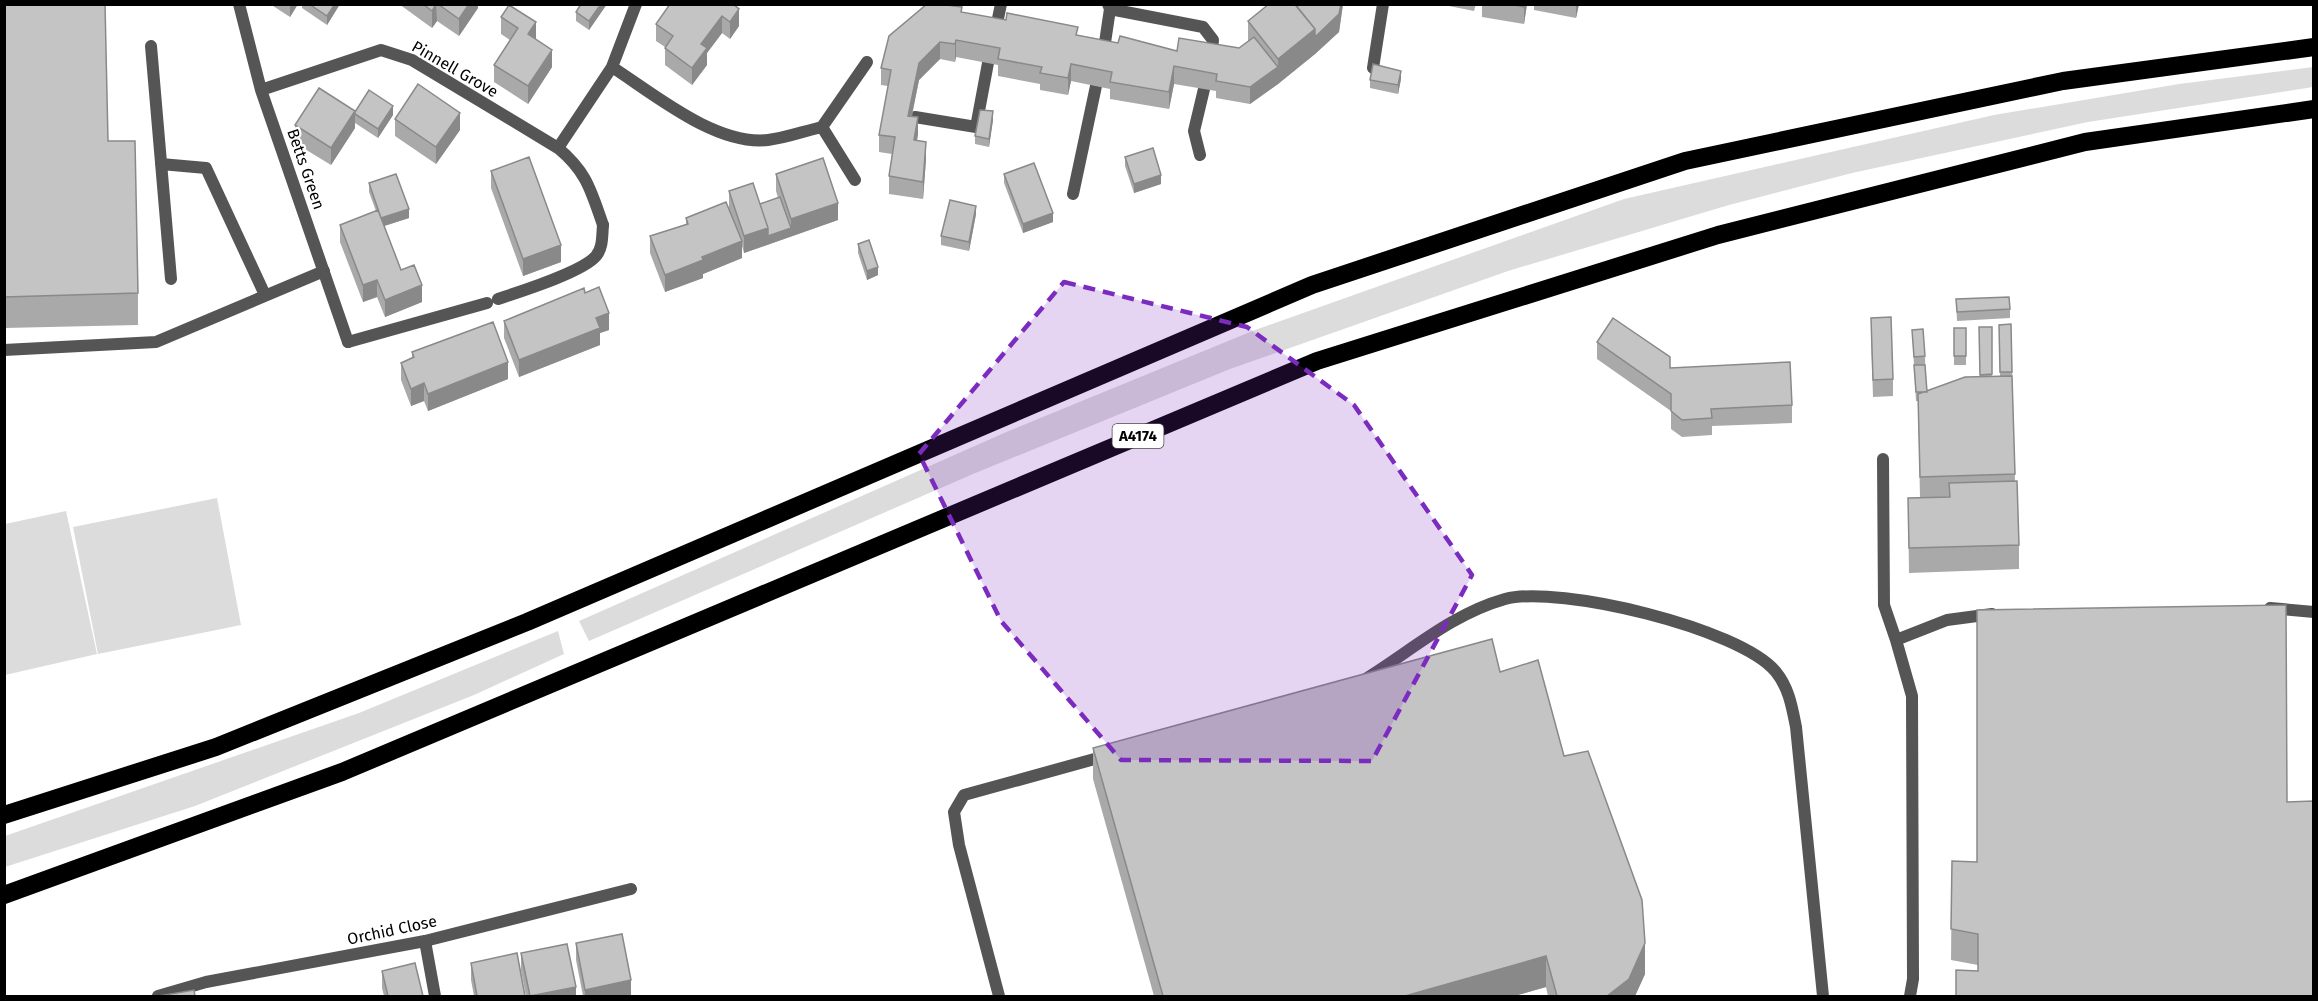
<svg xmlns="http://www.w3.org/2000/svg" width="2318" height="1001" viewBox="0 0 2318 1001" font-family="'Fira Sans',sans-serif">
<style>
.green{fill:#dcdcdc}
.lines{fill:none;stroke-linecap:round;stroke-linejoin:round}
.lane{stroke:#555;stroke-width:12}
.street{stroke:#555;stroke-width:12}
.highway{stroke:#000;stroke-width:18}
.wall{fill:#a9a9a9}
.shaded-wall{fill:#898989}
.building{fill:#c4c4c4;stroke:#898989;stroke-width:1.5}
.marked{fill:#7b2cbf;fill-opacity:0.2;stroke:#7b2cbf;stroke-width:4.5;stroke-dasharray:12 8;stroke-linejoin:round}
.labels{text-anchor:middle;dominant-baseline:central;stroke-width:4.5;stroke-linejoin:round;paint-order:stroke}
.shield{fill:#fff;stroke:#4c4c4c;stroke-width:1.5}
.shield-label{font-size:15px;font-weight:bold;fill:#000}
.street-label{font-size:16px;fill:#000;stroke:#fff}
</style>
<rect width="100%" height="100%" fill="#fff"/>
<path class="green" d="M2313,67V87L2088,122L1852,173L1729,205L1508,271L1230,369L973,474L589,641L579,621L1011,430L1255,330L1624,199L1994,115L2179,84Z
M217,498L241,625L98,654L73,527Z
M66,511L97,654L5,675V524Z
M558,631L564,654L474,695L195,806L5,867V836L359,713Z"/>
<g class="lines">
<path class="lane" d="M1110,9L1203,27L1213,40L1211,59
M995,33L1001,4
M151,46L171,279
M1103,56L1110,9L1108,4
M1373,68L1383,4
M915,117L976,127L988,63
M1200,155L1194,131L1204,89
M161,164L206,168L265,295
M1073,194L1096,86
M498,299C519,292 583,272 596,256C603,248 602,236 603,225
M348,342L487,303
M4,350L156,342L324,271
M1883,459L1884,605L1896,640
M2270,608L2314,612
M1367,678C1412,650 1452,614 1505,599C1559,585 1740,628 1776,672C1789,688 1792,707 1796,727L1823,996
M999,996L959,845L954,812L964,795L1109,755
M1910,996L1913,979L1912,696L1896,640L1947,620L1992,614"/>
<path class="street" d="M239,4L261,90L348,342
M612,67C654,94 716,146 768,140C786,138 804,131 822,127L867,62
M261,90L381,50L412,60L558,148L612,67L636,4
M822,127L855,180
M558,148C587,172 591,191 603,225
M425,941L435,996
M158,996L206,982L425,941L631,889"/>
<path class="highway" d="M4,815L216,747L527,622L1312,285L1685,161L2063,81L2314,47
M4,895L342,772L1317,361L1718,235L2085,142L2314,109"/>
</g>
<path class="wall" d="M4,4L108,141L138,293V325L4,328Z
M270,4H298L290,17Z
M302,4H340L327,25L302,8Z
M399,4H478V8L459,36L437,21L432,28Z
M575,4H607L589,30L576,21V12L580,7Z
M733,4L739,26L730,39L722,33L707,53V65L692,85L665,65V47L656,41V24Z
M1297,4H1343L1339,32L1315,54L1278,84L1250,104L1216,98V91L1174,84L1169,109L1110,99V89L1071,81L1068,95L1040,90V84L998,76V65L956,57L955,62L940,59L919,80L912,116L918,134L917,140L926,159L923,199L889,194V176L892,154L879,152V135L888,86L881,85V68L962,12L1118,43L1177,51L1239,48L1248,41V21Z
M1439,4H1476L1474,11Z
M1482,4H1527L1524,24L1482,17Z
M1534,4H1579L1576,18L1534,10Z
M501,17L536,39L552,67L528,104L494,82V65L510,40L501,34Z
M1401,79L1398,94L1370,88V80Z
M355,111L393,115L378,138L355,123V128L331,165L295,143V125Z
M395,119L460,130L436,164L395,136Z
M993,120L989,147L975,144V136Z
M1125,157L1161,184L1134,193L1125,166Z
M491,171L561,262L523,276L491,188Z
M776,174L838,220L744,253L742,246V258L703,274V278L665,292L650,253V236L686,224V218L729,208V191L760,204L778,198L776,191Z
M1004,174L1053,222L1023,233L1004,183Z
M369,183L409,218L384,226L401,270L422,302L385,317L377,297L363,302L340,242V225L376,211L369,192Z
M976,214L969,251L941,245V236Z
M858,244L878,275L867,280L858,253Z
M585,293L609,330L600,333V345L519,377L504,338V321Z
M1956,299L2010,309V318L1957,321Z
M2011,324L2015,481L2019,545V569L1909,573L1908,498H1920L1918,401H1916L1912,330L1925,356L1926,391L1980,377L1979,327H1992V376H2000L1999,325Z
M1954,328H1966V365H1954Z
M1871,335L1893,379V396L1873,397Z
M1597,342L1670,368L1792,405V423L1712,426V435L1682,437L1671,429V411L1597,359Z
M412,352L508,379L428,411L424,401L411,406L401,380V363L412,358Z
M1500,672L1564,756L1645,974L1635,996H1548L1546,987L1514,996H1154L1093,779V748Z
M2287,802L1978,971V965L1951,960L1952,861L1977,862Z
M576,943L631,996H583L576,960Z
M521,953L576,996H526L521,970Z
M471,963L525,996H474L471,980Z
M382,971L423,996H384L382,988Z"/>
<path class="shaded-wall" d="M290,4H298L290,17Z
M335,4H340L327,25V16Z
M436,4L437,21L432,28V11Z
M469,4H478V8L459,36V19Z
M601,4H607L589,30V21Z
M1341,4H1343L1339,32L1315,54L1278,84V59Z
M1524,4H1527L1524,24Z
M1576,4H1579L1576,18Z
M739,9V26L730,39V22Z
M722,16V33L707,53V65L692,85V68L701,44Z
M536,22V39L528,34Z
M956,40V57L955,62V44Z
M940,42V59L919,80L908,133V116L919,63Z
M552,50V67L528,104V86Z
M1071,64V81L1068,95V78Z
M1174,66V84L1169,109V92Z
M1278,67V84L1250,104V87Z
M1401,71V79L1398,94V85Z
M393,106V115L378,138V129Z
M355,111V128L331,165V148Z
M993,111V120L989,147V139Z
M460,113V130L436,164V147Z
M918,117V134L914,157V140Z
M926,142V159L923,199V182Z
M1161,175V184L1134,193V184Z
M838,203V220L744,253V236L768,228H791V219Z
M976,206V214L969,251V242Z
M409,209V218L381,227V218Z
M1053,213V222L1023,233V224Z
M742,241V258L703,274V278L665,292V275L702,257Z
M561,245V262L523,276V259Z
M878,267V275L867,280V271Z
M377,280V297L363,302V285Z
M422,285V302L385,317V300Z
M609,313V330L600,333V345L519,377V360L596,318Z
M508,362V379L428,411V394Z
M424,383V401L411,406V389Z
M1645,943V974L1635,996H1607Z
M1546,956V987L1514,996H1405Z
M631,980V996H585V990Z
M576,987V996H531Z"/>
<path class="building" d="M4,4H105L108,141H135L138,293L4,297Z
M309,4H335L327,16Z
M423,4H436L432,11Z
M438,4H469L459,19Z
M581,4H601L589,21L576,12Z
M670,4H733L739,9L730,22L722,16L701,44L707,48L692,68L665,48L673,36L656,24Z
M927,4H939L962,7L961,12L1006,20L1007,13L1078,27L1076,35L1118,43L1120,36L1177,51L1179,38L1239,48L1254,37L1278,67L1250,87L1216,81L1217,74L1174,66L1169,92L1110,82L1112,72L1071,64L1068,78L1040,73L1042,67L998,59L1000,48L956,40L955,44L940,42L919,63L908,116L918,117L914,140L926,142L923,182L889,176L895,137L879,135L891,70L881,68L889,36Z
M1269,4H1295L1315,29L1278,59L1248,21Z
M1297,4H1341L1339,14L1315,37V29L1296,6Z
M1511,4H1524V7Z
M509,5L536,22L528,34L552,50L528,86L494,65L518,28L501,17Z
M1373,64L1401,71L1398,85L1370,80Z
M418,84L460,113L436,147L395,119Z
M319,88L355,111L331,148L295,125Z
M369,90L393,106L378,129L355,114V112Z
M980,110L993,111L989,139L975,136Z
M1153,148L1161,175L1134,184L1125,157Z
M529,157L561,245L523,259L491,171Z
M823,158L838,203L791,219L776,174Z
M1034,163L1053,213L1023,224L1004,174Z
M396,174L409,209L381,218L369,183Z
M753,183L768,228L744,236L729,191Z
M780,197L791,228L768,236V228L760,204Z
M950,200L976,206L969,242L941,236Z
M726,202L742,241L702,257L703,260L665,275L650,236L688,224L686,218Z
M378,210L401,270L414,265L422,285L385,300L377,280L363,285L340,225Z
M869,240L878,267L867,271L858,244Z
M599,287L609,313L596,318L600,328L519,360L504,321L584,288L585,293Z
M2009,297L2010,309L1957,312L1956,299Z
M1891,317L1893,379L1873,380L1871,318Z
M1613,318L1670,357V368L1790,362L1792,405L1711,409L1712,418L1682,420L1671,411V394L1597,342Z
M493,322L508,362L428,394L424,383L411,389L401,363L414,357L412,352Z
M2011,324L2012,372H2000L1999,325Z
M1979,327H1992V374L1980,375Z
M1954,328H1966V356H1954Z
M1923,329L1925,356L1914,357L1912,330Z
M1914,365H1925L1927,392H1916Z
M2012,376L2015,474L1920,477L1918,394L1965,377Z
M2017,481L2019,545L1909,548L1908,498L1950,497L1949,483Z
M2286,605L2287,802L2313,801V996H1956V970L1978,971V934L1951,929L1952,861L1977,862V610Z
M1492,639L1500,672L1538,660L1564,756L1588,751L1642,900L1645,943L1629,979L1607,996H1557L1546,956L1405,996H1163L1093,748Z
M622,934L631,980L585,990L576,943Z
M567,944L576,987L530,996L521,953Z
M517,953L525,996H477L471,963Z
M415,963L423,996H388L382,971Z
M194,990L195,996H159Z"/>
<path class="marked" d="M1064,282L1247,327L1354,405L1472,575L1372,761L1121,760L1001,621L919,454Z"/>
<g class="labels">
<rect class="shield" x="1112.5" y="424" width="51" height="24" rx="4.5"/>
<g class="shield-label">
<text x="1138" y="436">A4174</text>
</g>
<g class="street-label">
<text transform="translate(455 69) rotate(30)">Pinnell Grove</text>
<text transform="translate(306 169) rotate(71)">Betts Green</text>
<text transform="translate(392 930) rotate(-12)">Orchid Close</text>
</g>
</g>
<rect width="2318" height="1001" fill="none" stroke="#000000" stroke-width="12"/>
</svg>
